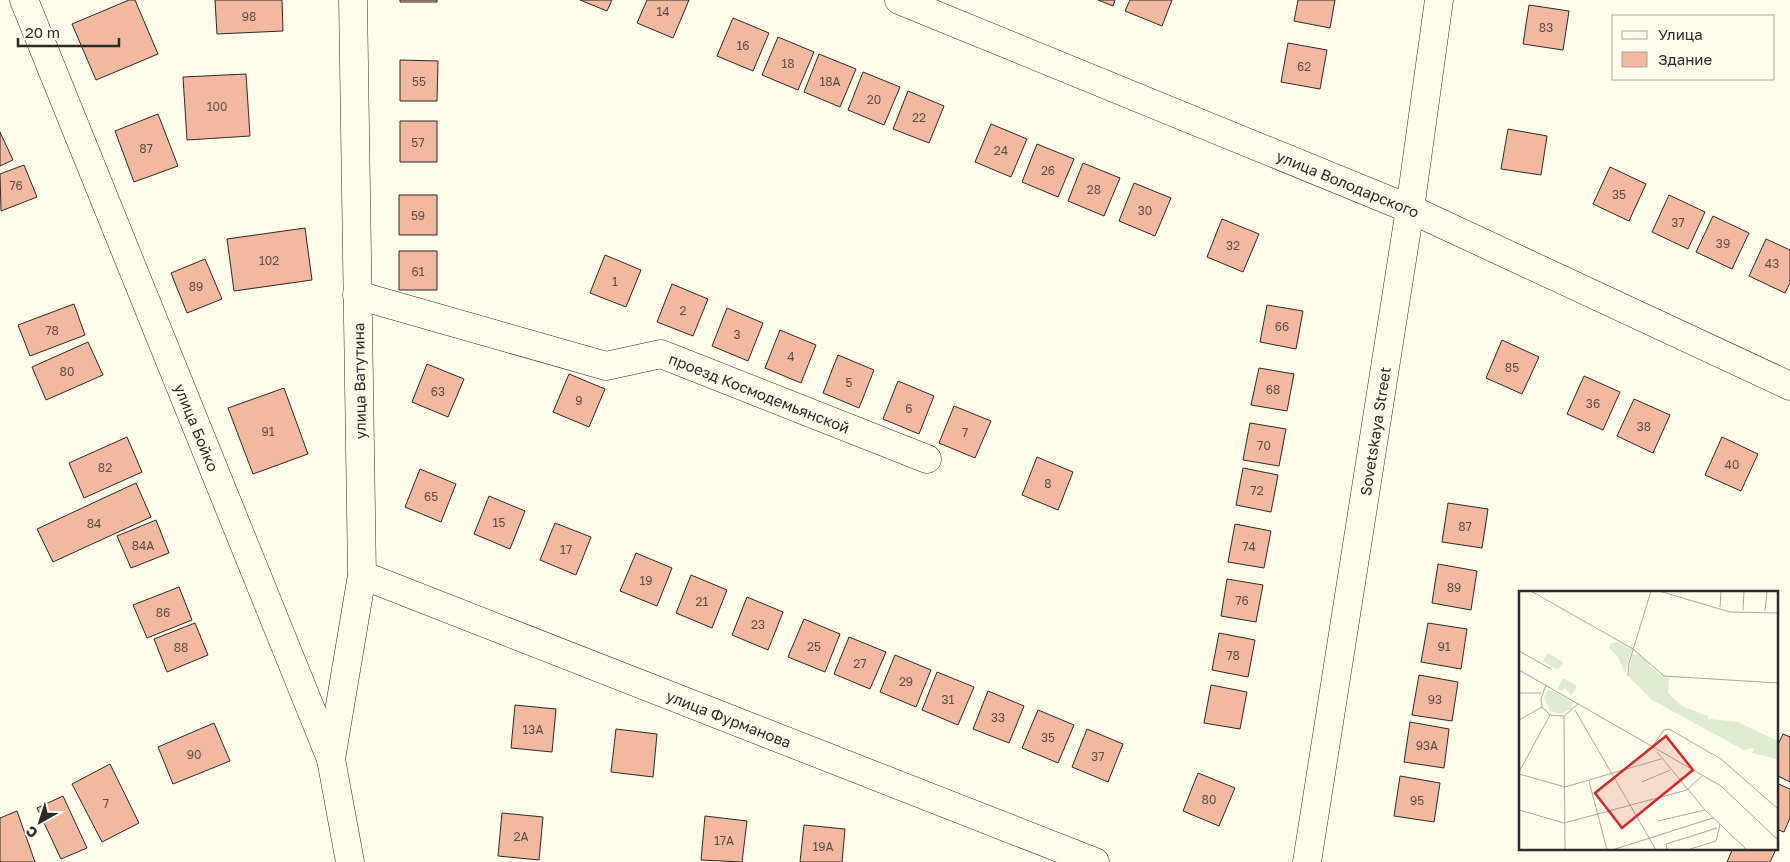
<svg xmlns="http://www.w3.org/2000/svg" width="1790" height="862" viewBox="0 0 1790 862" font-family="'Golos Text',sans-serif">
<style>
.building{fill:#f2b8a0;stroke:#2b2b2b}
.lines{fill:none;stroke-linecap:round;stroke-linejoin:round}
.minor-casing{stroke:#2b2b2b;stroke-width:29}
.tertiary-casing{stroke:#2b2b2b;stroke-width:29}
.minor{stroke:#fdfbea;stroke-width:28}
.tertiary{stroke:#fdfbea;stroke-width:28}
.labels{text-anchor:middle;dominant-baseline:central;stroke-width:4;stroke-linejoin:round;paint-order:stroke}
.number-label{font-size:12px;fill:#5d4e48}
.street-label{font-size:15px;fill:#2b2b2b;stroke:#fdfbea}
.inset-road{fill:none;stroke:#a9a89e;stroke-width:1}
.view{fill:#d62828;fill-opacity:0.15;stroke:#d62828;stroke-width:2.5}
.inset-edge{fill:none;stroke:#2b2b2b;stroke-width:2.5}
</style>
<rect width="100%" height="100%" fill="#fdfbea"/>
<path class="building" d="M129,0H135L158,54L96,80L72,24Z
M215,0H282L283,31L217,34Z
M400,0H437V2H400Z
M580,0H612L607,11Z
M647,0H689L673,38L637,23Z
M1098,0H1115L1113,6Z
M1130,0H1172L1162,26L1125,11Z
M1298,0H1335L1330,28L1294,21Z
M1529,5L1569,11L1563,50L1523,44Z
M733,18L769,33L753,71L717,56Z
M778,37L814,52L798,90L762,75Z
M1288,43L1327,50L1320,89L1281,82Z
M819,54L856,69L840,107L804,92Z
M400,60L438,61L437,101H400Z
M863,72L900,87L884,125L848,110Z
M246,74L250,136L187,140L183,77Z
M908,91L944,106L929,143L893,129Z
M158,114L178,166L134,182L115,131Z
M400,121H437V162H400Z
M991,124L1027,139L1011,177L975,162Z
M1508,129L1547,136L1541,175L1501,169Z
M0,132L13,160L0,166Z
M1037,144L1074,159L1058,197L1022,182Z
M1083,163L1120,178L1104,216L1068,201Z
M24,165L37,197L1,211L0,174Z
M1610,167L1646,184L1629,221L1593,204Z
M1134,183L1171,198L1155,236L1119,221Z
M399,195H437V235H399Z
M1669,195L1705,212L1688,249L1652,232Z
M1713,216L1749,233L1732,269L1696,252Z
M1222,219L1259,234L1243,272L1207,257Z
M305,228L312,280L234,291L227,239Z
M1766,239L1790,250V283L1785,293L1749,276Z
M399,251H437V290H399Z
M605,255L641,270L626,307L590,293Z
M205,259L222,299L187,313L171,273Z
M672,284L708,299L693,336L657,322Z
M74,304L85,335L30,356L18,325Z
M1267,305L1303,311L1296,349L1260,342Z
M727,308L763,323L748,361L712,346Z
M780,330L816,345L801,383L765,368Z
M1502,340L1539,357L1522,394L1486,378Z
M88,342L103,375L46,400L32,367Z
M838,355L874,370L859,408L823,393Z
M427,364L464,379L448,417L412,402Z
M1259,368L1294,374L1287,411L1251,405Z
M569,374L605,389L589,427L553,412Z
M1584,376L1620,392L1603,430L1567,414Z
M898,381L934,396L919,434L883,419Z
M284,388L308,454L253,474L228,408Z
M1634,399L1670,415L1653,453L1617,436Z
M954,406L991,421L975,458L939,443Z
M1250,423L1286,429L1279,466L1243,460Z
M127,437L142,472L84,498L69,463Z
M1722,437L1758,454L1741,491L1705,475Z
M1037,457L1073,472L1058,510L1022,495Z
M1243,468L1278,475L1271,512L1236,505Z
M420,469L456,484L441,522L405,507Z
M136,483L151,517L53,562L37,529Z
M489,496L525,511L510,549L474,534Z
M1448,503L1488,509L1482,548L1442,542Z
M156,520L169,553L131,568L117,536Z
M555,523L591,537L576,575L540,560Z
M1235,524L1271,531L1264,568L1228,562Z
M636,553L672,568L657,606L620,591Z
M1438,564L1477,571L1471,610L1432,603Z
M691,575L727,590L712,628L676,613Z
M1227,579L1263,585L1256,622L1221,616Z
M179,587L192,620L147,638L133,605Z
M747,597L783,612L768,650L732,635Z
M804,619L840,634L825,672L788,657Z
M195,623L208,655L167,672L154,639Z
M1428,623L1467,629L1461,669L1421,662Z
M1219,633L1255,640L1248,677L1212,670Z
M849,637L886,652L870,689L834,674Z
M895,655L931,670L916,707L880,692Z
M937,672L974,687L958,725L922,710Z
M1419,675L1458,682L1452,721L1412,715Z
M1211,685L1247,692L1240,729L1204,723Z
M988,691L1024,706L1009,743L973,729Z
M515,705L556,709L552,752L511,748Z
M1038,710L1074,725L1058,763L1022,748Z
M1410,722L1449,729L1444,768L1404,762Z
M214,723L230,761L173,784L158,747Z
M616,729L657,734L653,777L611,772Z
M1087,729L1123,744L1108,782L1072,767Z
M1783,734L1790,737V782L1776,775V749Z
M110,764L139,823L102,842L72,784Z
M1198,773L1235,788L1219,826L1183,811Z
M1400,776L1440,783L1434,822L1394,816Z
M1776,783L1790,789V818L1784,832L1776,829Z
M63,796L87,848L61,859L37,808Z
M17,811L35,862H0V818Z
M502,813L543,817L539,860L498,856Z
M705,816L747,821L742,862L701,860Z
M804,825L845,829L842,862H800Z
M1776,841L1779,843L1770,862H1727L1733,848H1776Z"/>
<g class="lines">
<defs>
<g id="minor">
<path id="s1" d="M24,0L331,759L350,862"/>
<path id="s2" d="M899,0L1410,209L1790,386"/>
<path id="s3" d="M357,295L606,366L661,354L927,459"/>
<path id="s4" d="M362,575L1095,862"/>
<path d="M331,759L362,575L353,0"/>
</g>
<g id="tertiary">
<path id="s5" d="M1307,862L1410,209L1439,0"/>
</g>
</defs>
<use href="#minor" class="minor-casing"/>
<use href="#tertiary" class="tertiary-casing"/>
<use href="#minor" class="minor"/>
<use href="#tertiary" class="tertiary"/>
</g>
<g class="labels">
<g class="number-label">
<text x="663" y="11">14</text>
<text x="249" y="16">98</text>
<text x="1546" y="27">83</text>
<text x="743" y="45">16</text>
<text x="788" y="63">18</text>
<text x="1304" y="66">62</text>
<text x="419" y="81">55</text>
<text x="830" y="81">18A</text>
<text x="874" y="99">20</text>
<text x="217" y="106">100</text>
<text x="919" y="117">22</text>
<text x="418" y="142">57</text>
<text x="146" y="148">87</text>
<text x="1001" y="150">24</text>
<text x="1048" y="170">26</text>
<text x="16" y="185">76</text>
<text x="1094" y="189">28</text>
<text x="1619" y="194">35</text>
<text x="1145" y="210">30</text>
<text x="418" y="215">59</text>
<text x="1678" y="222">37</text>
<text x="1723" y="243">39</text>
<text x="1233" y="245">32</text>
<text x="269" y="260">102</text>
<text x="1772" y="263">43</text>
<text x="418" y="271">61</text>
<text x="615" y="281">1</text>
<text x="196" y="286">89</text>
<text x="683" y="310">2</text>
<text x="1282" y="326">66</text>
<text x="52" y="330">78</text>
<text x="737" y="334">3</text>
<text x="791" y="356">4</text>
<text x="1512" y="367">85</text>
<text x="67" y="371">80</text>
<text x="849" y="382">5</text>
<text x="1273" y="389">68</text>
<text x="438" y="391">63</text>
<text x="579" y="400">9</text>
<text x="1593" y="403">36</text>
<text x="909" y="408">6</text>
<text x="1644" y="426">38</text>
<text x="268" y="431">91</text>
<text x="965" y="432">7</text>
<text x="1264" y="445">70</text>
<text x="1732" y="464">40</text>
<text x="105" y="467">82</text>
<text x="1048" y="483">8</text>
<text x="1257" y="490">72</text>
<text x="431" y="496">65</text>
<text x="499" y="522">15</text>
<text x="94" y="523">84</text>
<text x="1465" y="526">87</text>
<text x="143" y="545">84А</text>
<text x="1249" y="546">74</text>
<text x="566" y="549">17</text>
<text x="646" y="580">19</text>
<text x="1454" y="587">89</text>
<text x="1242" y="600">76</text>
<text x="702" y="601">21</text>
<text x="163" y="612">86</text>
<text x="758" y="624">23</text>
<text x="814" y="646">25</text>
<text x="1444" y="646">91</text>
<text x="181" y="647">88</text>
<text x="1233" y="655">78</text>
<text x="860" y="663">27</text>
<text x="906" y="681">29</text>
<text x="948" y="699">31</text>
<text x="1435" y="699">93</text>
<text x="998" y="717">33</text>
<text x="533" y="729">13А</text>
<text x="1048" y="737">35</text>
<text x="1427" y="745">93A</text>
<text x="194" y="754">90</text>
<text x="1098" y="756">37</text>
<text x="1209" y="799">80</text>
<text x="1417" y="800">95</text>
<text x="106" y="803">7</text>
<text x="521" y="836">2А</text>
<text x="724" y="840">17А</text>
<text x="823" y="846">19А</text>
</g>
<g class="street-label">
<text stroke="none"><textPath href="#s2" startOffset="485">улица Володарского</textPath></text>
<text transform="translate(359 381) rotate(-91)">улица Ватутина</text>
<text stroke="none"><textPath href="#s3" startOffset="421">проезд Космодемьянской</textPath></text>
<text stroke="none"><textPath href="#s1" startOffset="461">улица Бойко</textPath></text>
<text stroke="none"><textPath href="#s5" startOffset="436">Sovetskaya Street</textPath></text>
<text stroke="none"><textPath href="#s4" startOffset="394">улица Фурманова</textPath></text>
</g>
</g>
<g transform="translate(1519 591)">
<rect width="259" height="259" fill="#fdfbea"/>
<path d="M99,51L113,59L106,82L99,66L90,57L92,52ZM29,62L44,71L39,79L24,70ZM113,63L121,64L138,82L150,87L149,102L163,115L189,125V128L219,131L259,150V168L233,162L235,157L225,159L133,109L110,86ZM44,87L58,95L52,105L46,96L43,100L38,98ZM30,98L54,111L52,118L42,123L31,120L25,106Z" fill="#deebd1"/>
<path class="inset-road" d="M12,0L114,58L145,85L259,92M140,0L211,21L259,22M201,16L202,0M224,19L225,0M246,20L248,0M0,60L32,78M0,79L202,195L259,249M109,85L110,72L132,0M27,94L22,108L23,116L31,124L45,125L59,113M0,102H22M56,119L137,259M45,125L46,259M0,129L23,116M133,156L145,139L150,138L202,168L259,218M138,161L186,219L228,259M0,181L31,124M0,183L46,196L142,168M70,190L88,259M123,191L151,179M0,219L45,232L168,199L183,185M139,230L186,219M93,259L194,227M148,259L147,253L198,237M168,259L197,250L201,233"/>
<path class="view" d="M147,145L174,179L103,237L76,202Z"/>
<rect width="259" height="259" class="inset-edge"/>
</g>
<rect x="1612" y="15" width="162" height="65" fill="#fdfbea" stroke="#a9a89e"/>
<rect x="1622" y="31" width="25" height="8" fill="#fdfbea" stroke="#a9a89e"/>
<text x="1658" y="40" font-size="15" fill="#2b2b2b">Улица</text>
<rect x="1622" y="52" width="25" height="15" fill="#f2b8a0" stroke="#a9a89e"/>
<text x="1658" y="65" font-size="15" fill="#2b2b2b">Здание</text>
<g transform="translate(40 822) rotate(219)" stroke="#fdfbea" stroke-width="4" paint-order="stroke">
<path d="M0-4L9 19L0 12L-9 19Z" fill="#2b2b2b"/>
<text y="-8" font-size="14" font-weight="bold" text-anchor="middle" fill="#2b2b2b">С</text>
</g>
<path d="M18 38v8h101v-8" fill="none" stroke="#2b2b2b" stroke-width="2.5"/>
<text x="25" y="38" font-size="15" fill="#2b2b2b" stroke="#fdfbea" stroke-width="4" paint-order="stroke">20 m</text>
</svg>
